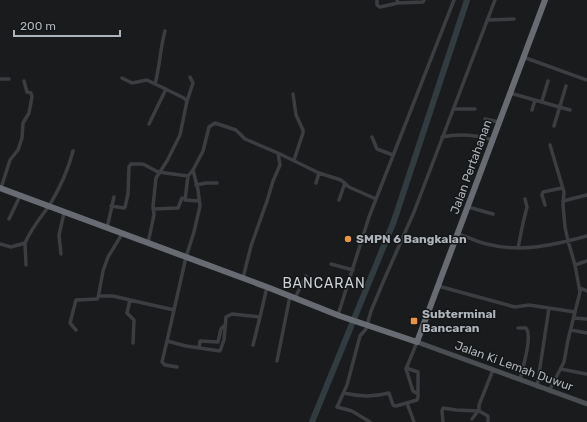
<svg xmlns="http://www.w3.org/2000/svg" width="587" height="422" viewBox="0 0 587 422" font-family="Rubik,sans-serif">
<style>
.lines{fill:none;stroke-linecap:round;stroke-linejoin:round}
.river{stroke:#313c40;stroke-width:6}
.street{stroke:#3b3d41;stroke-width:3.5}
.secondary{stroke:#4a4d51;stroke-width:5}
.highway{stroke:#686c72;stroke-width:6}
.poi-dot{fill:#e89546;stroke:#151617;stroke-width:1.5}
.labels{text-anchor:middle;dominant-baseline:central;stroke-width:3;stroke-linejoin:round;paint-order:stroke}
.street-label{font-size:12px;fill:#aeb4bb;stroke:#151617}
.poi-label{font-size:12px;font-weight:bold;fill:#aeb4bb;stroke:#151617;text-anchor:start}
.quarter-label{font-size:14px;letter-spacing:1px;fill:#ced2d7;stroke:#151617}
</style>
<rect width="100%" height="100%" fill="#1a1b1c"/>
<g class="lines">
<path class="river" d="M312,422L394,221L467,0"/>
<path class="street" d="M377,0V5L380,7L398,3
M397,0L398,3L423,2L424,0
M487,20L514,19
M523,57L587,80
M122,78L132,83L147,80L184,98L187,101L180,135L167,161L156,178L153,206L154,215L148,243
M0,79H9
M155,84C160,66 160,49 165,31
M510,93L570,110
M293,94L296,115L303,130V133L294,160
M187,101L193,83L190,77
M542,101L548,81
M453,109H475
M532,110L535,100
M485,119L499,122
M149,124L166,89
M554,126L566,86
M372,137L377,149L393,155
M442,137C460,133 476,135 493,140
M188,176L185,200L199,201
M316,183L319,173L341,180L349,187L376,199
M196,185L206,183H217
M1,188L10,160L18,150L22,138L23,123L29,113L32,97L31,93L27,92L24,81
M339,200L345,183
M563,201L587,195
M545,205L542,195L543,192L562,188
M111,206L124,208L125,207L128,194L129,167L131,164H143L158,172L188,176L193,170
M468,207L493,214
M153,209L178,208L182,198
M9,219L20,196
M107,228L114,197
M458,234C468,237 477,242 487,244C520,253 555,245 587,236
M25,243L26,265
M0,244L11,247L25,243C31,229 40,218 49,206C60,188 68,171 73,151
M518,248L523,223L527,207L525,199
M61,254L59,235L64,213
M331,264L353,270
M575,265L587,261
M243,278L251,246L267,201L273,181L280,165L278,153L319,173
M438,286L515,307L529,305L575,312
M267,287L260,317L232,314L226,317L224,340L220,351L186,346L167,341L186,257L194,232L200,206L198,190L193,170L203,151L209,127L215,123L236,130L245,139L278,153
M580,288L587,291
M99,296H113L130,300
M295,298L306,276
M338,315L369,217L454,0
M574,318L587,319
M518,328H526C533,337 522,369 520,380
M76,330L70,323L76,300L97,299L98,298L103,271L108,257L122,234
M571,330L587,333
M167,341L162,362L165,365L177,367
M417,342L406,369L413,391L418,394
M133,343L134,320L127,313L130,300L174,310
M253,345L260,317
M199,348L200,341L218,342L221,329L225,325
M277,361L290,296
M561,369L586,374
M537,387L549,308
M549,391L564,362L568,340L580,292L575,265L568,241L565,227L563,205L564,192L550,145
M344,393C360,397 374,397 389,393L393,405L396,406L417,400L418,397V372L406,368
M407,403L414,422
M472,419L478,411
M370,422L352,411L337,407L347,385L360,336L366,329L371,311L384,280L414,212L495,0
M443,422L442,411L443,408L456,410L479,411
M488,422V416L479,411V405L493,370"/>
<path class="secondary" d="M417,342L587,404"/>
<path class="highway" d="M0,188L267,287L340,316L417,342L545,0"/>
</g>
<g class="poi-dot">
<circle cx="348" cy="239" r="4"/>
<rect x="410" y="317" width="8" height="8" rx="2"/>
</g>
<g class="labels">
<g class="street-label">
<text transform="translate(471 167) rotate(-70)">Jalan Pertahanan</text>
<text transform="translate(514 366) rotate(20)">Jalan Ki Lemah Duwur</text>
</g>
<g class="poi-label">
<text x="356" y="239">SMPN 6 Bangkalan</text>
<text x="422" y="314">Subterminal<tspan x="422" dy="14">Bancaran</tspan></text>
</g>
<g class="quarter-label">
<text x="324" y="283">BANCARAN</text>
</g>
</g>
<path d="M14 30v6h106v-6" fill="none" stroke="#aeb4bb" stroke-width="2"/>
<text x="20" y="30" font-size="12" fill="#aeb4bb" stroke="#151617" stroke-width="3" paint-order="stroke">200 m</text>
</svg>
